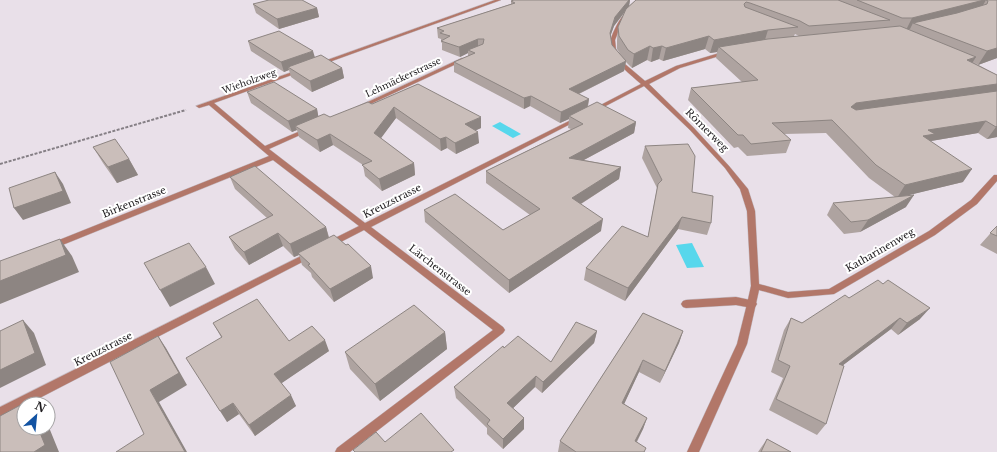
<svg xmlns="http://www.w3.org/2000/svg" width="997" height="452" viewBox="0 0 997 452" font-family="'Libre Baskerville',serif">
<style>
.water{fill:#57d7ec}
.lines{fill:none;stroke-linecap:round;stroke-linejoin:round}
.service-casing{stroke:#c5bdc5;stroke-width:1}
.minor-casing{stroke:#c5bdc5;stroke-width:1}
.path{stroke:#857f85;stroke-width:2;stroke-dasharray:3 1.5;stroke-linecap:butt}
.service{fill:#b27769;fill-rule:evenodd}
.minor{fill:#b27769;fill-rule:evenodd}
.wall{fill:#aea3a0;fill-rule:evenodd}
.shaded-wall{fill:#8d8582}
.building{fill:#cabeba;stroke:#8d8582}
.labels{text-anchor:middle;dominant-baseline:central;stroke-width:4;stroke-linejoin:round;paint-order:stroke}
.far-street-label{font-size:9px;fill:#1f1c1f;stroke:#fff}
.street-label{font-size:10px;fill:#1f1c1f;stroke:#fff}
</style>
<rect width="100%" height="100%" fill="#e9e0e9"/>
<path class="water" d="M500,122L521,134L513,138L492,126Z
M692,243L704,267L687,268L676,245Z"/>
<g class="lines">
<defs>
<path id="service" d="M736,297L755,301L757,304L755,307L752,308L736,305L686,308L683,307L681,304L683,301L686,300Z"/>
<path id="minor" d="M495,0H501L321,65L316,64Z
M640,0H645L635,8L623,20L615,40L616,49L625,64L645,81L676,66L726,51L729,53L680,68L649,84L694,128L729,166L748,189L755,211L759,284L788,292L829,289L929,231L971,200L994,175H997V181L977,204L935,235L834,294L788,298L759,290L747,344L699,452H687L737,344L747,304L751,286L747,211L740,189L725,168L690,130L644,86L596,111L594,112L591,110L641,84C631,75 614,62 610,49C609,43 611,38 613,33C620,17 626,10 640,0Z
M462,58L467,59L362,108H358L357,107Z
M298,70L303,71L214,103L265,146L305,129H309V131L269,149L365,223L577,117H581L582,118L371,227L503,327L505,330L503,333L350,452H335L337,448L493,330L364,230L333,246H327L326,244L327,242L359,226L273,160L55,248H49L48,246L49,244L269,156L209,105L199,108L196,106Z
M309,252L312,253L313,255L312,257L28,404H24V406L0,418V407Z"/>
</defs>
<use href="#service" class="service-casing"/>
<use href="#minor" class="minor-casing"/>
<path class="path" d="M0,164L186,110"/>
<use href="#service" class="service"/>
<use href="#minor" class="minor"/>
</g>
<path class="wall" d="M630,0L629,6L636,0H997V58L978,65L973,62L997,75V137L987,139L978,133L931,141V142L963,182L904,196L906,207L860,232L844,234L827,215L833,203L895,197L869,178L826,133L784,134L791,140L786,153L747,156L738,147L734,148L688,100L691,88L742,82L716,58L717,52L710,53L705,49L663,61L659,59L651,62L647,60L632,68L626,62L624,71L579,94L589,99L588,107L636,122L634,133L584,160L621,167L619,179L581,204L601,231L509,293L425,222L424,210L503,230L530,215L486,183V171L571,129L568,128L569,119L560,123L530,106L524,109L454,72V62L468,56V53L460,57L442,50V43L441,42V39L438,38L437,28L511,4V1ZM625,12L618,27L617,40V49L622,57L612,45L610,36L614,26ZM795,34L799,36H794Z
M253,4L317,8L319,17L279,29L256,13Z
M248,41L315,57L342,68L344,78L312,92L291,77L289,70L284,72L251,51Z
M418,84L481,128L476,130L479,143L456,154L447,148L441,151L396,118L380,138L414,163L415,175L382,191L365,176L363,165L333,145L320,152L299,137L297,130L292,132L251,103L247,92L317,109L318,116L330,117L372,104Z
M645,146L692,192L711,223L707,235L678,229L625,301L584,280L586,268L648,237L657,188L642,158Z
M93,147L129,159L138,175L117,183L103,163Z
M230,177L326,227L329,237L373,278L334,302L312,277L311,273L302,265L299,255L294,257L283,246L249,265L235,249L229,237L267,218L235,189Z
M997,226V254L980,245Z
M849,298L920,319L898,335L891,329L843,365L826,424L817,435L769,410L783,378L771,372L784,330L791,318L802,323Z
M643,313L683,331L679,343L660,383L639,372L624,404L647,418L643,429L637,442L645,452H558L560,441Z
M213,323L329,351L281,383L296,406L255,436L239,414L227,422L221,337Z
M597,331L594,343L542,393L535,387L513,408L524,429L503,449L487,434V428L456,398L454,387L504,348L551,362Z
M445,332L447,349L380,401L350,369L345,352Z
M767,439L791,452H758Z"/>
<path class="shaded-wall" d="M629,0H630L629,6L614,26L608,43L610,33L615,17Z
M984,0H986L979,12L913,23L910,29L906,30L912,18Z
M317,8L319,17L279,29L277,19Z
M768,30L764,43L719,47L717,52L710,53L714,40Z
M709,36L705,49L663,61L666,48Z
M478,39V49L468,50V53L460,57L459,47Z
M650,46L647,60L632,68L634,54Z
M662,46L659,59L651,62L653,48Z
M997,48V58L978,65L987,51Z
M313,51L316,61L288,67L289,70L284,72L281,62Z
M976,57L969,68L967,60Z
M626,61L624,71L568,99L569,89Z
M342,68L344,78L312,92L310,81Z
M997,84V95L850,116L851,107L856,103Z
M531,96L530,106L524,109V98Z
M589,99L587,109L569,116V119L560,123L561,112Z
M394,107L396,118L376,145L374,133Z
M317,109L319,120L295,126L297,130L292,132L288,121Z
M481,117V128L466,135L465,124Z
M986,121L978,133L931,141L927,147L923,136L928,130Z
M636,122L634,133L567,169L569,158Z
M997,126V137L987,139L996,127Z
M478,132L479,143L456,154L455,143Z
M330,134L333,145L320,152L317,140Z
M446,137L447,148L441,151L440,139Z
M129,159L138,175L117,183L108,167Z
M414,163L415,175L382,191L379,179Z
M621,167L619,179L571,210L572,198Z
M972,169L963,182L897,198L905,185Z
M55,172L63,184L71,203L23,220L14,208Z
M914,195L906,207L860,232L868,220Z
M682,217L678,229L625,301L628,288Z
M603,219L601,231L509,293V280Z
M326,227L329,239L298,253L299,255L294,257L290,244Z
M278,233L283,246L249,265L244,252Z
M60,239L72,256L79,272L0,304V281Z
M371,266L373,278L334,302L330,289Z
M206,267L215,284L170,307L160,290Z
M930,308L920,319L898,335L907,323Z
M900,318L891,329L830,375L839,364Z
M23,320L34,333L46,365L0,388V370Z
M597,331L594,343L542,393L543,382Z
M683,331L679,343L660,383L665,371Z
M445,332L447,349L380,401L375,384Z
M158,336L166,348L187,385L159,402L187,452H185L150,390Z
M325,340L329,351L279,385L274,374Z
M643,360L639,372L619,415L622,403Z
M536,376L535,387L507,414V403Z
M291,395L296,406L255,436L249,425Z
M233,403L239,414L227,422L220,411Z
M524,418V429L503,449V439Z
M647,418L643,429L631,452L635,441Z
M48,425L59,452H34L38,428H48Z"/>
<path class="building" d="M269,0H302L317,8L277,19L253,4Z
M514,0H629L615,17L610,33L612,45L626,61L569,89L589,99L561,112L531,96L524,98L454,62L475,53L468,50L483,44L484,39H478L459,47L441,41L450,36L440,33L444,31L437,28L515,3L511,1Z
M636,0H838L890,20L809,26L800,21L750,3L746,2L744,4L745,7L798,27L768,30L714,40L709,36L666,48L662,46L653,48L650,46L634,54L628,50L619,36L618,27L626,9Z
M857,0H984L912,18H902Z
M986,0H997V48L987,51L913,23L957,13L987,4L988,1Z
M900,26L976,57L967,60L997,75V84L856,103L851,107L856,110L997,91V126L996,127L986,121L928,130L935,134L923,136L972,169L905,185L876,165L832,120L772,123L791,140L751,144L743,135H738L691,88L758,80L719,47L768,39Z
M279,31L313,51L281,62L248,41Z
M321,55L342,68L310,81L288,67Z
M274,82L317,109L288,121L247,92Z
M418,84L481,117L465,124L478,132L455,143L446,137L440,139L394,107L374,133L414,163L379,179L362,165L372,161L330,134L317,140L295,126L324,114L330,117L368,102L372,104Z
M597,102L636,122L569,158L621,167L572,198L603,219L509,280L424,210L455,194L503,230L540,209L486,171L583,124L569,116Z
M115,139L129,159L108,167L93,147Z
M688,144L695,156L692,192L713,196L711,223L682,217L628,288L586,268L622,226L648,237L658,184L662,180L645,146Z
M255,166L326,227L290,244L278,233L244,252L229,237L273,215L230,177Z
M55,172L63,191L14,208L9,188Z
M914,195L868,220L851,222L833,203Z
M997,226V236L990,233Z
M334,235L346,245L348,244L371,266L330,289L308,265L310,264L298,253Z
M60,239L66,255L0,281V261Z
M189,243L206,267L160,290L144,263Z
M878,280L883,284L888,280L930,308L907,323L900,318L839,364L844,366L826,424L776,399L790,366L778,360L791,318L802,323L845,295L849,298Z
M257,299L289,341L312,326L325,340L274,374L291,395L249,425L233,403L220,411L186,358L222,337L213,323Z
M414,305L445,332L375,384L345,352Z
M643,313L683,331L665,371L643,360L622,403L647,418L635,441L646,448L644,452H576L560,441Z
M23,320L35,353L0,370V331Z
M576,322L597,331L543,382L536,376L507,403L524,418L503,439L487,424L490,420L454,387L503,346L504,348L518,336L551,362Z
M158,336L179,373L150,390L185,452H116L144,434L110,362Z
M28,401L29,404H24V428H38L45,445L34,452H0V416Z
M421,413L454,450L451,452H355L353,450L376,432L385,442Z
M767,439L791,452H761Z"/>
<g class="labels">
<g class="far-street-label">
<text transform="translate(403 77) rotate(-25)">Lehmäckerstrasse</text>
<text transform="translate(249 81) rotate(-20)">Wieholzweg</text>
</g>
<g class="street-label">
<text transform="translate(707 130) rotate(45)">Römerweg</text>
<text transform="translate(392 201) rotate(-27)">Kreuzstrasse</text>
<text transform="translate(134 202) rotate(-22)">Birkenstrasse</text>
<text transform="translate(880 250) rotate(-30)">Katharinenweg</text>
<text transform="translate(440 270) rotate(38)">Lärchenstrasse</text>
<text transform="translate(103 349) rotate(-27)">Kreuzstrasse</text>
</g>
</g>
<g transform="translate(36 416) rotate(27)"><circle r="19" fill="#ffffff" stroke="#a5a4a5"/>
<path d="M0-3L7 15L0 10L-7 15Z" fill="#1253a3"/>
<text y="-6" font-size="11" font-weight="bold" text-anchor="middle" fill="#1f1c1f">N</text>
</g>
</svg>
